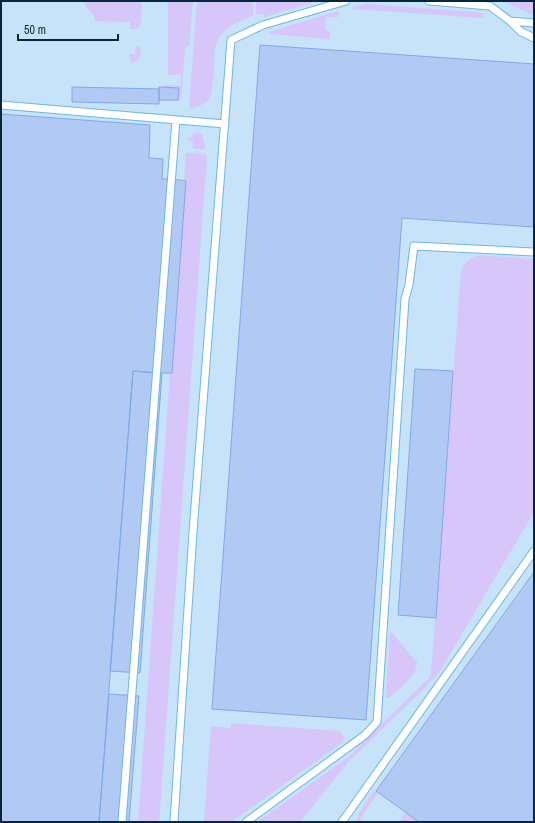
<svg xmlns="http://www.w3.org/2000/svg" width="535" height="823" viewBox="0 0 535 823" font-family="'Archivo Narrow',sans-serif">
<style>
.green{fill:#d6c6f9}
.building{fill:#b0caf4;stroke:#7fa8ec}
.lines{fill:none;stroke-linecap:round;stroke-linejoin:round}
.service-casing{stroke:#69b7ec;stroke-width:9}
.service{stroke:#fff;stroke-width:7}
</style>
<rect width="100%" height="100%" fill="#c6e3f9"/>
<path class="green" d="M82,1H142L141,23L137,29H130V22L95,21L94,16Z
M168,1H193L189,46H186L185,49L181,100H178L179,88L163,87L164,85H181V75H168Z
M197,1H253V16C198,35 222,56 210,98C204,104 199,108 189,108Z
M256,1H313L309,4L264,17L263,13L256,15Z
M503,1H534V16Z
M366,4L475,12L483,14V18L353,9V7Z
M338,11L340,14L338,17H326L325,29L330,32V39L269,34V32Z
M136,45L140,47L141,53L139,59L132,63L130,61L129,54H135Z
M196,132L203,134V140L205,144V149H193L192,146L194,144L192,141L186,140Z
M186,153L205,154L207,156L159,822H138L170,373H172Z
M480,255L534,259V512L440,671L424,689L349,761L300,822H257L346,759L428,679L431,674L461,271C464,262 471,257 480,255Z
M390,631L417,662C417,677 399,688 389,698L386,697Z
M231,723L339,731L344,737L343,742L231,822H204L211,726L230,728Z
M376,791L378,793L360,819L363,822H356L359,813L373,792Z
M406,812L419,822H399Z"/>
<path class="building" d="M260,45L534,64V227L402,218L366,720L212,709Z
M72,87L159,89V104L72,102Z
M159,87L179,88L178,100H159Z
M1,114L150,125L149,158L163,159L162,179H173L158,373L133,371L99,822H1Z
M173,179L186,181L172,373H162L140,673L110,671L133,371L158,373Z
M415,369L453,371L436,618L398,615Z
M534,572V822H419L376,791Z
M109,694L139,696L129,822H99Z"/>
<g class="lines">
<defs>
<path id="service" d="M429,1L490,6L510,21L534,23
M510,21L520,31L534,38
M1,105L225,124
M122,822L176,120
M174,822L193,532L231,40L263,25L346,1
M246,822L365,735L377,722L405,299L409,285L414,246L534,252
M342,822L534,551"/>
</defs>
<use href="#service" class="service-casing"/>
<use href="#service" class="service"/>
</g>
<rect width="535" height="823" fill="none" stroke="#04273b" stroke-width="4"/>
<path d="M18 34v6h100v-6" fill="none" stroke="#04273b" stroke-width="2"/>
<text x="24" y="34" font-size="12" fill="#04273b" stroke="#c6e3f9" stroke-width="3" paint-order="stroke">50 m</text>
</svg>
